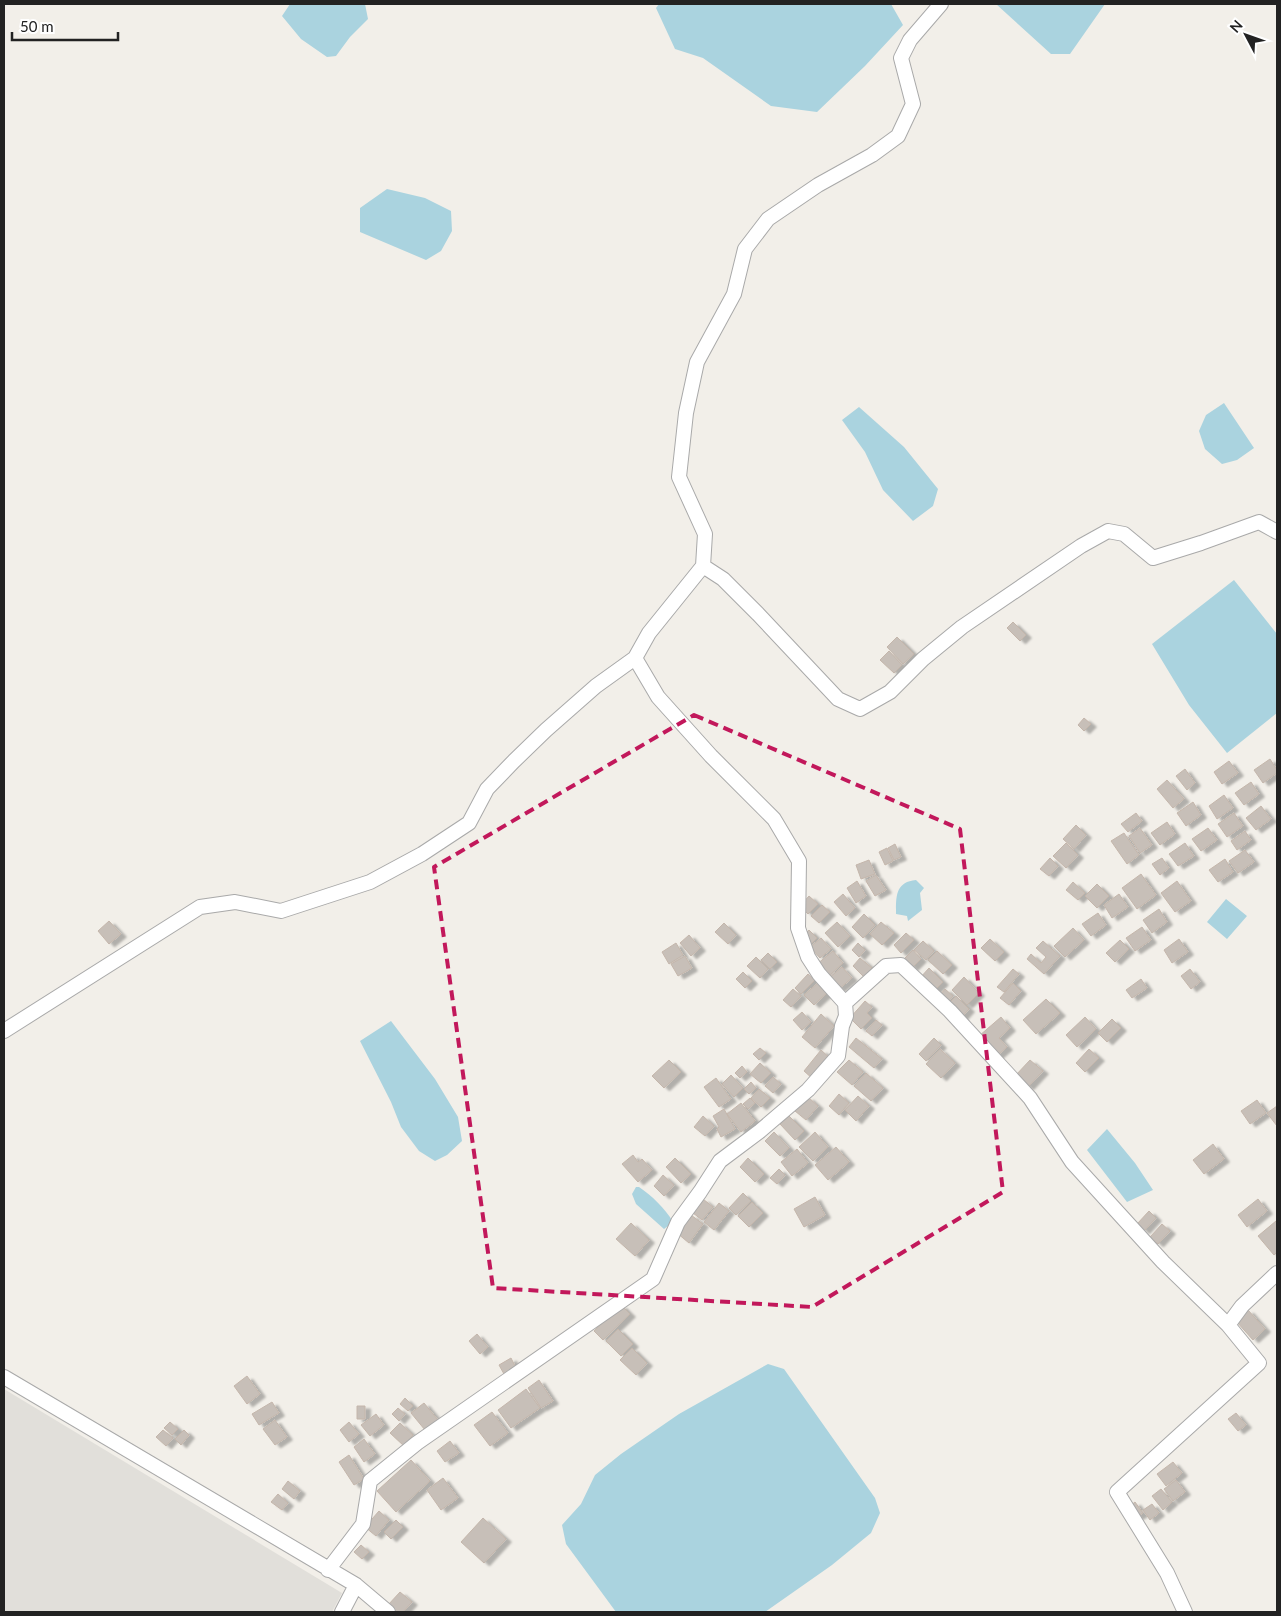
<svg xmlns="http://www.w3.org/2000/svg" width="1281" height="1616" viewBox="0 0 1281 1616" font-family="Lato,sans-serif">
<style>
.airport{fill:#e1dfda}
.water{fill:#aad3df}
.building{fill:#c7bfb8;stroke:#c4b6ab;filter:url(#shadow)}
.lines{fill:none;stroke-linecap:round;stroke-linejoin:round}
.street-casing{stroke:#a9a9a9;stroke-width:16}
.street{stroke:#fff;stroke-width:14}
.marked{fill:none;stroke:#c2185b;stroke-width:4;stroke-dasharray:10 6;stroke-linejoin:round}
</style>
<defs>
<filter id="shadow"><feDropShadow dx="5.5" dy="3" stdDeviation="1" flood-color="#0004"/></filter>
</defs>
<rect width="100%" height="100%" fill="#f2efe9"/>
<path class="airport" d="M4,1389L342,1593L332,1612H4Z"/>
<path class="water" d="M290,4H365L368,19L350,37L336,56L327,57L301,39L282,16Z
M659,4H891L903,25L865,66L817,112L771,106L703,58L675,49L656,8Z
M996,4H1105L1070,54H1051Z
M387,189L425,198L451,211L452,231L441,251L426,260L360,232V208Z
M1224,403L1254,448L1237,460L1222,464L1205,449L1199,431L1206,415Z
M859,407L904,447L938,489L933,506L913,521L883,490L865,452L842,420Z
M1234,580L1277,634V713L1227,753L1189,705L1152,644Z
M916,880L924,888L920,893L922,910L908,921L907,916L896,914C896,897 895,882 916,880Z
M1226,899L1247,916L1227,939L1207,922Z
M391,1021L435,1079L458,1117L462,1141L447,1155L435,1161L419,1151L401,1127L391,1102L360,1041Z
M1107,1129L1135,1163L1153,1190L1127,1202L1087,1150Z
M636,1187H639C652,1196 665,1208 673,1222L664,1229L636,1204L632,1194Z
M768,1364L784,1369L875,1498L880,1513L871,1533L832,1565L765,1612H616L566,1544L562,1525L581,1504L595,1475L621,1454L679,1414Z"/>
<path class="building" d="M1013,622L1026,635L1020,641L1007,628Z
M897,637L914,654L903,664L887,647Z
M889,651L902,665L894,673L880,660Z
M1084,718L1091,724L1084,731L1078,725Z
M1270,759L1277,770V773L1263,783L1254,770Z
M1229,761L1238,773L1222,784L1214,772Z
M1185,769L1195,783L1187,790L1176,776Z
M1167,780L1184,799L1173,808L1157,789Z
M1251,782L1259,794L1244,805L1235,793Z
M1224,795L1233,808L1217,819L1209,806Z
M1193,802L1201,815L1186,826L1177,813Z
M1261,806L1271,819L1256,830L1246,818Z
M1136,813L1142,821L1128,832L1121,824Z
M1234,813L1243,826L1227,837L1218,824Z
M1167,822L1175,834L1160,845L1151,833Z
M1076,825L1086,835L1074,849L1063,839Z
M1140,828L1152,845L1140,853L1129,836Z
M1208,828L1217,840L1201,851L1192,839Z
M1245,831L1251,840L1237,850L1231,841Z
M1124,833L1139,855L1127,864L1111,841Z
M1066,843L1078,855L1066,868L1053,856Z
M1185,843L1194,856L1178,866L1169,854Z
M895,844L901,857L894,860L888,848Z
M887,848L893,861L885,865L879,852Z
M1245,850L1254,862L1238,873L1229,861Z
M1050,858L1058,866L1049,876L1040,869Z
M1162,858L1169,868L1160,875L1152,864Z
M1225,859L1233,872L1218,882L1209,870Z
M869,860L875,874L861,879L856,865Z
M1141,874L1156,895L1137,909L1122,888Z
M876,875L886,890L875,896L866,881Z
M857,881L866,896L856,903L847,888Z
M1177,881L1191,901L1175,912L1161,893Z
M1073,882L1085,893L1078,900L1066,890Z
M1097,884L1109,896L1097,908L1085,896Z
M843,894L855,908L846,916L834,902Z
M1119,894L1128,907L1112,918L1104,905Z
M809,896L818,904L808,914L800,906Z
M822,905L830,912L819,923L811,916Z
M1159,909L1167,922L1152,933L1143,920Z
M1098,913L1106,925L1091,936L1082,924Z
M864,914L875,925L863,938L852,927Z
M109,921L121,934L109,944L98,931Z
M837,922L850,936L838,947L825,933Z
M881,922L894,933L882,945L870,934Z
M724,923L736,935L728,944L715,932Z
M1142,927L1151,940L1135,951L1126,938Z
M1073,928L1084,940L1065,957L1054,946Z
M809,930L817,938L806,949L798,941Z
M906,933L914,940L901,953L894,945Z
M689,935L700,948L691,956L680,943Z
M821,938L831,949L820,958L810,947Z
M990,939L1004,952L995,961L981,948Z
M1179,939L1188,952L1172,963L1164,950Z
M1120,940L1129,949L1115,962L1106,953Z
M923,941L934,951L926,960L914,950Z
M1043,941L1060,956L1044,974L1027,959L1031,954L1041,963L1046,957L1036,948Z
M676,943L683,955L669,964L662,952Z
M858,943L865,950L859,957L852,950Z
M913,950L921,959L912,968L904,959Z
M833,951L843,963L828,977L817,964Z
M937,951L952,965L943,974L928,960Z
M768,953L777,962L770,969L761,960Z
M685,956L692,968L678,976L671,964Z
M756,957L768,969L760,978L747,966Z
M860,958L872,968L864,977L853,966Z
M842,967L852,978L839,989L829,978Z
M929,968L943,982L934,991L920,978Z
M1013,969L1019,974L1004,992L997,987Z
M1190,969L1200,982L1191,989L1181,976Z
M743,972L752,981L745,988L736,979Z
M808,974L815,980L801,994L795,988Z
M964,977L979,993L967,1005L952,990Z
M1141,979L1147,988L1132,998L1126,990Z
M819,982L828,992L814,1005L804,995Z
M1013,983L1021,991L1009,1005L1000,998Z
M793,989L801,996L791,1007L783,1000Z
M945,989L953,996L947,1003L939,996Z
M956,996L969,1009L961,1018L947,1005Z
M1046,999L1060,1013L1036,1034L1023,1020Z
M865,1001L872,1007L867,1013L872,1018L861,1029L850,1018Z
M802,1012L811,1022L802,1030L793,1020Z
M821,1014L834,1026L815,1048L802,1037Z
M1001,1017L1010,1028L999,1038L1007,1047L997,1056L979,1036Z
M1085,1017L1096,1029L1077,1047L1066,1035Z
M1112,1019L1121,1028L1107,1042L1098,1033Z
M876,1020L882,1025L872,1036L866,1031Z
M856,1038L882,1059L874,1068L849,1047Z
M934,1038L941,1045L926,1061L919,1054Z
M760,1048L766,1053L759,1060L753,1054Z
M940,1049L955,1063L941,1078L926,1064Z
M1089,1049L1099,1058L1085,1072L1076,1063Z
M821,1050L831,1059L813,1079L804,1071Z
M669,1060L681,1072L664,1088L652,1076Z
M849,1060L863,1072L852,1085L837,1072Z
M1030,1060L1043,1071L1028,1087L1015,1076Z
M760,1063L771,1073L761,1083L750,1074Z
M742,1066L747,1072L740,1078L735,1073Z
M866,1073L883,1088L871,1101L854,1086Z
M731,1075L743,1088L734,1097L722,1084Z
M773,1077L781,1084L773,1093L765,1086Z
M716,1078L731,1099L719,1107L704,1087Z
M751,1082L756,1088L749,1094L744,1089Z
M759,1089L770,1098L761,1107L751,1098Z
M839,1094L849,1103L839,1115L829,1106Z
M858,1096L869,1106L856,1121L845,1110Z
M808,1097L818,1106L806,1120L795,1111Z
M750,1098L755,1103L748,1109L743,1104Z
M1257,1100L1266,1113L1250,1124L1241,1111Z
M741,1103L755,1121L741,1132L727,1114Z
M1277,1106V1126L1267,1113Z
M724,1109L735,1129L721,1137L717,1129L719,1127L713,1116Z
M703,1116L714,1126L705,1136L694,1127Z
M789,1116L804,1131L795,1140L780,1124Z
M774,1132L789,1148L780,1156L765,1141Z
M815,1132L828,1147L813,1161L799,1147Z
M1213,1144L1224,1159L1204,1174L1193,1160Z
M836,1147L849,1162L828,1180L815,1165Z
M797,1149L808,1163L792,1176L781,1162Z
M633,1155L638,1162L642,1159L652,1170L638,1182L622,1164Z
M675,1158L691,1174L681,1183L666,1167Z
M748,1158L764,1174L755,1182L740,1167Z
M779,1169L785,1175L777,1184L770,1178Z
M663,1175L674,1185L664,1196L654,1186Z
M743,1193L751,1201L736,1215L729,1208Z
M815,1197L825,1215L804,1227L794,1209Z
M703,1199L713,1207L702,1220L693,1213Z
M1258,1199L1267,1211L1247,1227L1238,1215Z
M752,1202L763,1213L749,1227L738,1216Z
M719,1203L729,1211L714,1230L704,1222Z
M1149,1211L1156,1218L1144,1231L1137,1224Z
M691,1215L703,1224L689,1243L677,1233Z
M1276,1221L1277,1223V1252L1274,1255L1258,1236Z
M631,1223L649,1240L635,1256L616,1239Z
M1162,1224L1170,1231L1158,1244L1150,1237Z
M621,1305L630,1314L603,1340L594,1331Z
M1248,1310L1265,1329L1253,1340L1236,1321Z
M618,1329L633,1344L621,1356L606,1341Z
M477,1334L488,1347L480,1354L469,1341Z
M632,1348L647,1363L636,1375L620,1360Z
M511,1358L516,1368L504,1374L499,1365Z
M247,1376L260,1394L247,1404L234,1386Z
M539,1380L553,1401L541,1408L528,1388Z
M526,1389L540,1408L511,1428L498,1410Z
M405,1398L413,1406L408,1411L400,1404Z
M272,1402L279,1413L259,1425L252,1414Z
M424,1403L438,1420L425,1430L411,1413Z
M357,1406H365V1419H357Z
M398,1408L405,1414L399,1421L392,1414Z
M492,1412L508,1433L490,1446L474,1425Z
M1236,1413L1246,1425L1238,1431L1228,1419Z
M376,1414L384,1425L370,1436L361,1425Z
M275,1420L287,1437L275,1445L263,1429Z
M170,1422L178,1429L172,1435L164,1428Z
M349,1422L359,1434L349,1442L340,1430Z
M400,1423L413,1435L404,1446L390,1433Z
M163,1430L173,1438L166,1446L156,1437Z
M184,1430L189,1435L181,1445L175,1439Z
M364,1439L375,1454L364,1462L354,1447Z
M450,1441L459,1453L445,1462L437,1451Z
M349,1455L364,1479L354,1485L339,1462Z
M411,1460L430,1481L396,1512L377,1491Z
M1173,1462L1182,1473L1166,1486L1157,1474Z
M443,1478L458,1498L441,1510L427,1490Z
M1176,1480L1185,1492L1173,1501L1164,1489Z
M288,1481L300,1491L294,1499L282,1489Z
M1161,1489L1172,1502L1163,1510L1152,1496Z
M278,1494L288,1503L282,1510L271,1502Z
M1135,1502L1143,1513L1137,1517L1130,1506Z
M1152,1504L1159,1513L1150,1520L1143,1510Z
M379,1511L389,1520L376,1536L365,1527Z
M483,1518L506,1539L484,1563L461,1542Z
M396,1520L403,1527L391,1539L384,1532Z
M361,1545L369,1552L362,1559L354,1552Z
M400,1592L412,1602L403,1612H396L388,1605Z"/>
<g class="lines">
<defs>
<path id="street" d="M703,566L723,579L758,614L838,699L860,709L890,692L923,659L962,627L1081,546L1108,531L1124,534L1153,558L1201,543L1259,522L1277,532
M635,658L658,697L711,756L774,819L799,861L798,928L808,957L819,974L845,1003
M4,1031L200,907L235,902L281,911L370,882L422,854L469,823L487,789L514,761L546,730L596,686L635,658L649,633L703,566L705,534L679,477L686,413L697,362L734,294L745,249L768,219L818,185L872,155L898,136L913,104L901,58L910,40L941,4
M1228,1325L1242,1306L1277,1273
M4,1377L356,1585L388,1612
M328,1570L363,1524L370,1481L417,1443L653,1279L678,1222L700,1192L720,1161L760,1131L808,1090L838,1056L842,1026L846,1016L845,1003L886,966L901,965L950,1011L1030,1098L1072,1162L1163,1262L1228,1325L1259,1363L1117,1492L1167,1573L1185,1612
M342,1612L356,1585"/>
</defs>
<use href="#street" class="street-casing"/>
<use href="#street" class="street"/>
</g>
<path class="marked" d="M694,715L960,829L1003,1192L812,1307L493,1288L434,867Z"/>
<rect width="1281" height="1616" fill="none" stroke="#222222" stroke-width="10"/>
<g transform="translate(1246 35) rotate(311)" stroke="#ffffff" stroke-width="4" paint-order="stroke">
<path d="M0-4L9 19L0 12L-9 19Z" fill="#222222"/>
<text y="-8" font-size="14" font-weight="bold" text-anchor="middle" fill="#222222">N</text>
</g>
<path d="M12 32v8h106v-8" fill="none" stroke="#222222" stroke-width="2.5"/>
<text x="20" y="32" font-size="15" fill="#222222" stroke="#ffffff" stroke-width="4" paint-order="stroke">50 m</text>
</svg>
